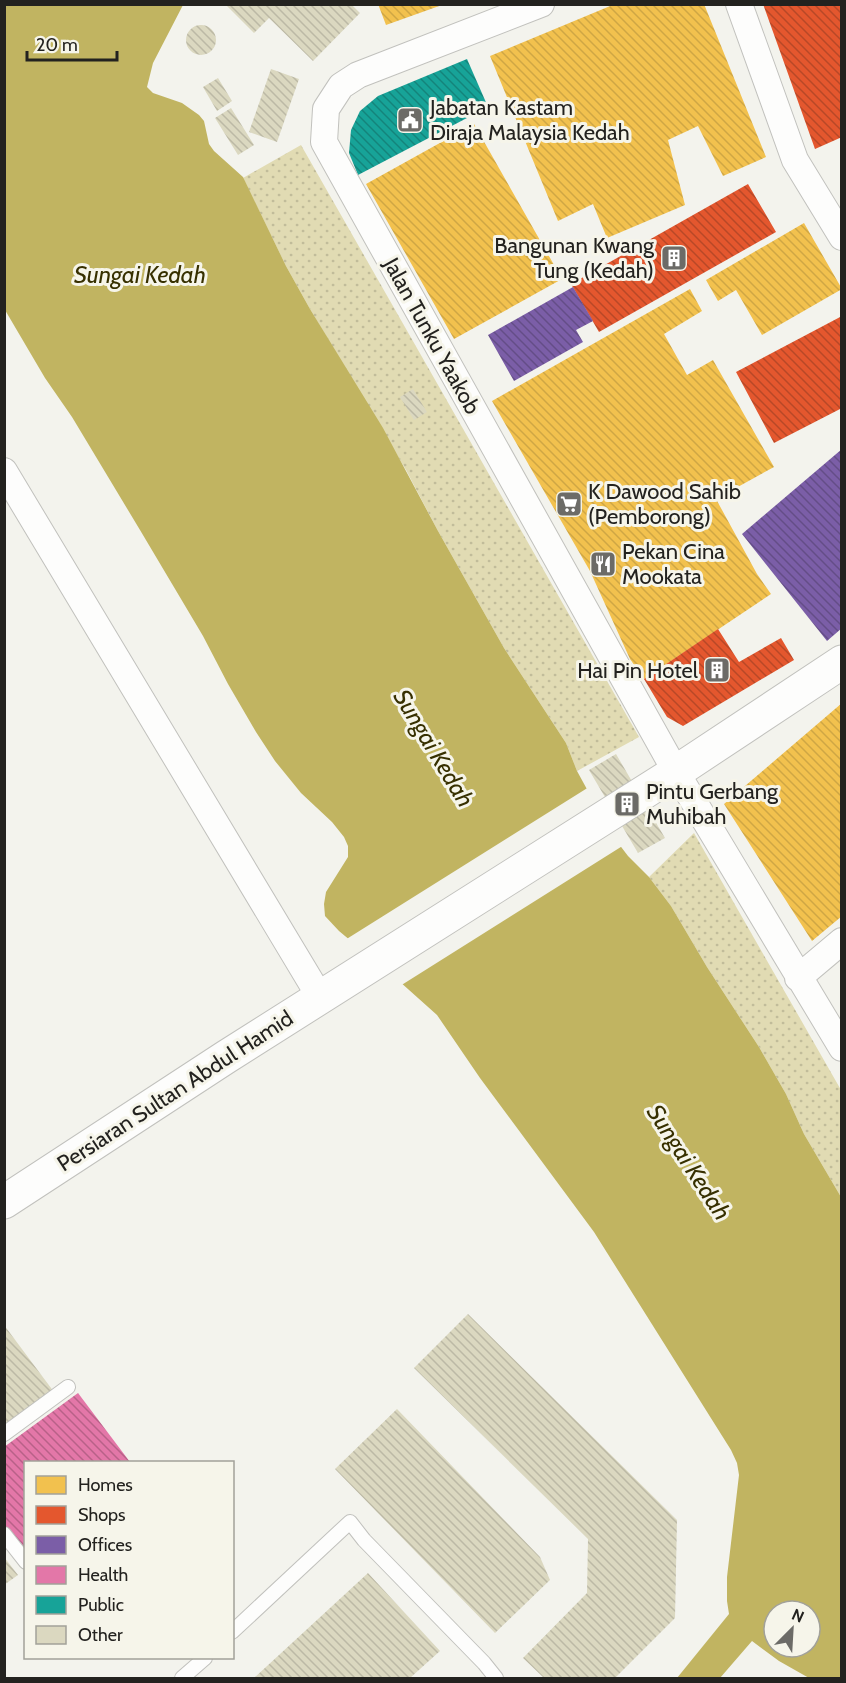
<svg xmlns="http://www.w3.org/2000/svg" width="846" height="1683" viewBox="0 0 846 1683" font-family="Cabin,sans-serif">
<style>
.park{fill:url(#park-dots)}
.water{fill:#c1b461;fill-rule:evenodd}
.pier{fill:#f3f3ed}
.homes{fill:url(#homes-back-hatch)}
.shops{fill:url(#shops-back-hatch)}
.offices{fill:url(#offices-back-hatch)}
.health{fill:url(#health-back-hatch)}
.public{fill:url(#public-back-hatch)}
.building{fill:url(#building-back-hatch)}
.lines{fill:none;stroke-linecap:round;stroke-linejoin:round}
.service-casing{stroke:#c1c1bd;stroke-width:16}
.minor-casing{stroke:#c1c1bd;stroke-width:28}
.secondary-casing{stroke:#c1c1bd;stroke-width:35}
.service{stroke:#fdfdfc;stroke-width:14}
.minor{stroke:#fdfdfc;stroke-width:26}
.secondary{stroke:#fdfdfc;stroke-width:33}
.labels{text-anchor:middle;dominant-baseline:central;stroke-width:6;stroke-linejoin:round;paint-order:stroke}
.poi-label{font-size:22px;fill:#23221f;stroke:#f6f5ea;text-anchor:start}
.street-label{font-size:22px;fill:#23221f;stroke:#f6f5ea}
.water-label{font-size:24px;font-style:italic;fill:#373000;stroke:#f6f5ea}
</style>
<defs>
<pattern id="park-dots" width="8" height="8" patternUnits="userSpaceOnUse" patternTransform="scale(1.5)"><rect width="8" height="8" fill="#e1dbb3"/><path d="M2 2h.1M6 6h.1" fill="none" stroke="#c1bc9a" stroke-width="1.8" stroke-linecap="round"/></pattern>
<pattern id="homes-back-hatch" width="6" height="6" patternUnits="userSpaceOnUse" patternTransform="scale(1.5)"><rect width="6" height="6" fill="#f2c14e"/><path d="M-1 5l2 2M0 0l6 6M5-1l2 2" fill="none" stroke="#cfa644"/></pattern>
<pattern id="shops-back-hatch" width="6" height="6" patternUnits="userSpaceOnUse" patternTransform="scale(1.5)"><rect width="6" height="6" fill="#e4572e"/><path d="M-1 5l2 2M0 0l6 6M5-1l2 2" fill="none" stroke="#b84827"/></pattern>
<pattern id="offices-back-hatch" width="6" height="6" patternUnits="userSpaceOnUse" patternTransform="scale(1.5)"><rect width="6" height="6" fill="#7b5ea7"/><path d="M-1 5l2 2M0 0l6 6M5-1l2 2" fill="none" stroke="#644d87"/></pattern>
<pattern id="health-back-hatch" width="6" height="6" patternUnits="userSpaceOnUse" patternTransform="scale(1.5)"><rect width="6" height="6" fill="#e377a8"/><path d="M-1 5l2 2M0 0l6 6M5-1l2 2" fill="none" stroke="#b86188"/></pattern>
<pattern id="public-back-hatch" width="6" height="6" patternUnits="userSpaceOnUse" patternTransform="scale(1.5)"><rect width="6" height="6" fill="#17a398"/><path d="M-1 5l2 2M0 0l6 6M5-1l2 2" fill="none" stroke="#14847b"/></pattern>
<pattern id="building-back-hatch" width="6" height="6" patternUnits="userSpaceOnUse" patternTransform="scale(1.5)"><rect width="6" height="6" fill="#dbd8c0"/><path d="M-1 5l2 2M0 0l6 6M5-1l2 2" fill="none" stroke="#bcb9a5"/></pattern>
</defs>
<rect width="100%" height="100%" fill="#f3f3ed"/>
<path class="park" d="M301,145L639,737L577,771L566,743L504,648L438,531L406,470L310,309L286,266L243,178Z
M694,833L841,1090V1197L804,1134L786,1094L759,1047L707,967L671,906L649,877Z"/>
<path class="water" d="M4,5H183L153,63L147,87L153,93L182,103L199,115L204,121L209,144L214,151L243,177L286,266L310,309L383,428L438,531L504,648L566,743L577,771L612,835L628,856L649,877L671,906L707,967L759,1047L786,1094L804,1134L841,1197V1678H809L779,1661L752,1641L720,1678H677L729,1614L727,1601V1577L739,1475L737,1463L731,1450L594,1232L480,1078L437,1015L399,981L339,931L325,916L324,904L326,892L348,857V846L344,837L332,822L301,793L275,761L256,732L228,684L203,636L140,530L72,417L45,378L5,310ZM774,1611H810V1647H774Z"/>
<path class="pier" d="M589,787L615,833L624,845L400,986L345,940Z"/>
<path class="homes" d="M378,4H442V5L386,25Z
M615,4H704L766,157L723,176L698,126L668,140L685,205L607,238L593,204L558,221L490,56Z
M474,124L562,279L454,339L366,184Z
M804,223L842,289L762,335L736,290L718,301L706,280Z
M690,289L702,311L664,334L687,375L713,360L774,467L716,499L757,574L771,594L644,679L630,659L590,571L492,401Z
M842,703V916L812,941L724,804Z"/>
<path class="shops" d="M763,4H842V137L815,149Z
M748,184L776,232L599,332L571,284Z
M842,316V408L774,443L736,372Z
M718,629L739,662L781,638L794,660L683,726L667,717L644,679Z"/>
<path class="offices" d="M573,287L593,321L576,330L583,342L514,381L488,335Z
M842,449V628L827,641L742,534Z"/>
<path class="health" d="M78,1393L130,1462H26V1556L4,1528V1447Z"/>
<path class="public" d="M467,59L488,107L358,175L349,153L351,130L360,111L378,96Z"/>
<path class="building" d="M225,4H351L360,13L313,61L269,18L254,33Z
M186 40a15 15 0 1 1 30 0a15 15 0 1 1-30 0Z
M271,69L299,79L277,142L249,132Z
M218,78L232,101L217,111L203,87Z
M231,108L254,145L238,155L215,118Z
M413,389L427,412L414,420L400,397Z
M616,754L665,838L638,853L589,770Z
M468,1314L677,1520L675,1618L615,1678H544L523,1658L587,1593L588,1539L414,1368Z
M4,1325L54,1392L4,1429Z
M397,1409L540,1557L550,1580L495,1633L335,1469Z
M4,1557L18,1575L4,1585Z
M368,1573L440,1651L410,1678H254Z"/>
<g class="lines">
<defs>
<path id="service" d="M4,1434L68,1387
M4,1534L26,1562
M232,1632L350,1522L364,1540L484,1663L496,1678
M182,1678L205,1658"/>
<path id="minor" d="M541,4L358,75L341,86L326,109L324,142L676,772L842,1048
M739,4L795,160L842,237
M4,471L320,997
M798,978L842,941"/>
<path id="secondary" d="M4,1202L226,1057L676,772L842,662"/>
</defs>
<use href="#service" class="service-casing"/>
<use href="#minor" class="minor-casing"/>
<use href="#secondary" class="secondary-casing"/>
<use href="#service" class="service"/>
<use href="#minor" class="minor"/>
<use href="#secondary" class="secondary"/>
</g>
<defs>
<symbol id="civic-square" viewBox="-11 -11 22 22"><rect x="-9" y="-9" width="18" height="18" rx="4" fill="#6c6b67" stroke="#f6f5ea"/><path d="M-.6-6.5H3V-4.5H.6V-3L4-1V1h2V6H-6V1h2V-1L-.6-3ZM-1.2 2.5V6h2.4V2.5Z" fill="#fff"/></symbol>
<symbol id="building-square" viewBox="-11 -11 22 22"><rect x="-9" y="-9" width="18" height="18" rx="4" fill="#6c6b67" stroke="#f6f5ea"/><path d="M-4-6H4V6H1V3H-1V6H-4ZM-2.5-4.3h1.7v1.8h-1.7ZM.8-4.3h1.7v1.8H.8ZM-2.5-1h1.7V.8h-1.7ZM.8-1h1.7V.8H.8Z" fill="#fff"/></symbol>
<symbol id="supermarket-square" viewBox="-11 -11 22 22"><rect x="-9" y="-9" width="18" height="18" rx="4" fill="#6c6b67" stroke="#f6f5ea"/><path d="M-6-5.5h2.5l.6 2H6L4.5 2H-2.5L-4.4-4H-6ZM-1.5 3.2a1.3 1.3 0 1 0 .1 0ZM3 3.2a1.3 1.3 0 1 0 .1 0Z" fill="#fff"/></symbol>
<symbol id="restaurant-square" viewBox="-11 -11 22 22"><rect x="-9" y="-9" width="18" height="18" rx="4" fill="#6c6b67" stroke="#f6f5ea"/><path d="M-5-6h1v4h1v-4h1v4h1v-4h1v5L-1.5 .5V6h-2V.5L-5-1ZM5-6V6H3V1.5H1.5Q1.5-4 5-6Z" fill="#fff"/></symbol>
</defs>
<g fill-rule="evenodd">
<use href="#civic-square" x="395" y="105" width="30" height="30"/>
<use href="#building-square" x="659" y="243" width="30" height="30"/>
<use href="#supermarket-square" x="554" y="489" width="30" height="30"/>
<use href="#restaurant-square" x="588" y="549" width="30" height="30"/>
<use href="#building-square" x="702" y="655" width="30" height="30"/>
<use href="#building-square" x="612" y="789" width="30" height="30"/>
</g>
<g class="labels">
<g class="poi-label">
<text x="430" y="107">Jabatan Kastam<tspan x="430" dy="25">Diraja Malaysia Kedah</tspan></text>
<text x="654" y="245" text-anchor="end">Bangunan Kwang<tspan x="654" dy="25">Tung (Kedah)</tspan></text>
<text x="588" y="491">K Dawood Sahib<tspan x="588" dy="25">(Pemborong)</tspan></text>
<text x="622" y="551">Pekan Cina<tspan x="622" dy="25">Mookata</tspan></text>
<text x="698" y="670" text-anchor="end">Hai Pin Hotel</text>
<text x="646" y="791">Pintu Gerbang<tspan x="646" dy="25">Muhibah</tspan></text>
</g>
<g class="street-label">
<text transform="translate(432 336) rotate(61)">Jalan Tunku Yaakob</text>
<text transform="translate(175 1091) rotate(-33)">Persiaran Sultan Abdul Hamid</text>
</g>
<g class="water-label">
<text x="140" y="274">Sungai Kedah</text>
<text transform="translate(434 748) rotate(59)">Sungai Kedah</text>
<text transform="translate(689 1162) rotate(57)">Sungai Kedah</text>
</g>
</g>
<rect width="846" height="1683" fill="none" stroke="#23221f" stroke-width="12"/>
<rect x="24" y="1461" width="210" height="198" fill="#f6f5ea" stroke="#a2a199" stroke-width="1.5"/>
<rect x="36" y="1476" width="30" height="18" fill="#f2c14e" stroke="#a2a199" stroke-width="1.5"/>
<text x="78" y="1491" font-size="18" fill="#23221f">Homes</text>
<rect x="36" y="1506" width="30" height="18" fill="#e4572e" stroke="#a2a199" stroke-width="1.5"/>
<text x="78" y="1521" font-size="18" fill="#23221f">Shops</text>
<rect x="36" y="1536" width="30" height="18" fill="#7b5ea7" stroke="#a2a199" stroke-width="1.5"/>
<text x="78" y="1551" font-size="18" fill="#23221f">Offices</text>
<rect x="36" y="1566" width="30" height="18" fill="#e377a8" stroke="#a2a199" stroke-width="1.5"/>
<text x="78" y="1581" font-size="18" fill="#23221f">Health</text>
<rect x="36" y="1596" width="30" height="18" fill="#17a398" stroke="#a2a199" stroke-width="1.5"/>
<text x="78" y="1611" font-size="18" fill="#23221f">Public</text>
<rect x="36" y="1626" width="30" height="18" fill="#dbd8c0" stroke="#a2a199" stroke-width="1.5"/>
<text x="78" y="1641" font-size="18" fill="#23221f">Other</text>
<g transform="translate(792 1629) rotate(24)"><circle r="28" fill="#f6f5ea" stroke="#a2a199" stroke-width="1.5"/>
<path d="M0-4.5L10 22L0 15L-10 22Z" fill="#6c6b67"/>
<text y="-9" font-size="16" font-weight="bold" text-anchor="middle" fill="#23221f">N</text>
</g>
<path d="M27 51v9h90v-9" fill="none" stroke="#23221f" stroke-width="3"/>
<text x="36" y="51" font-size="18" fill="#23221f" stroke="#f6f5ea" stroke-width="4.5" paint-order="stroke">20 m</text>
</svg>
